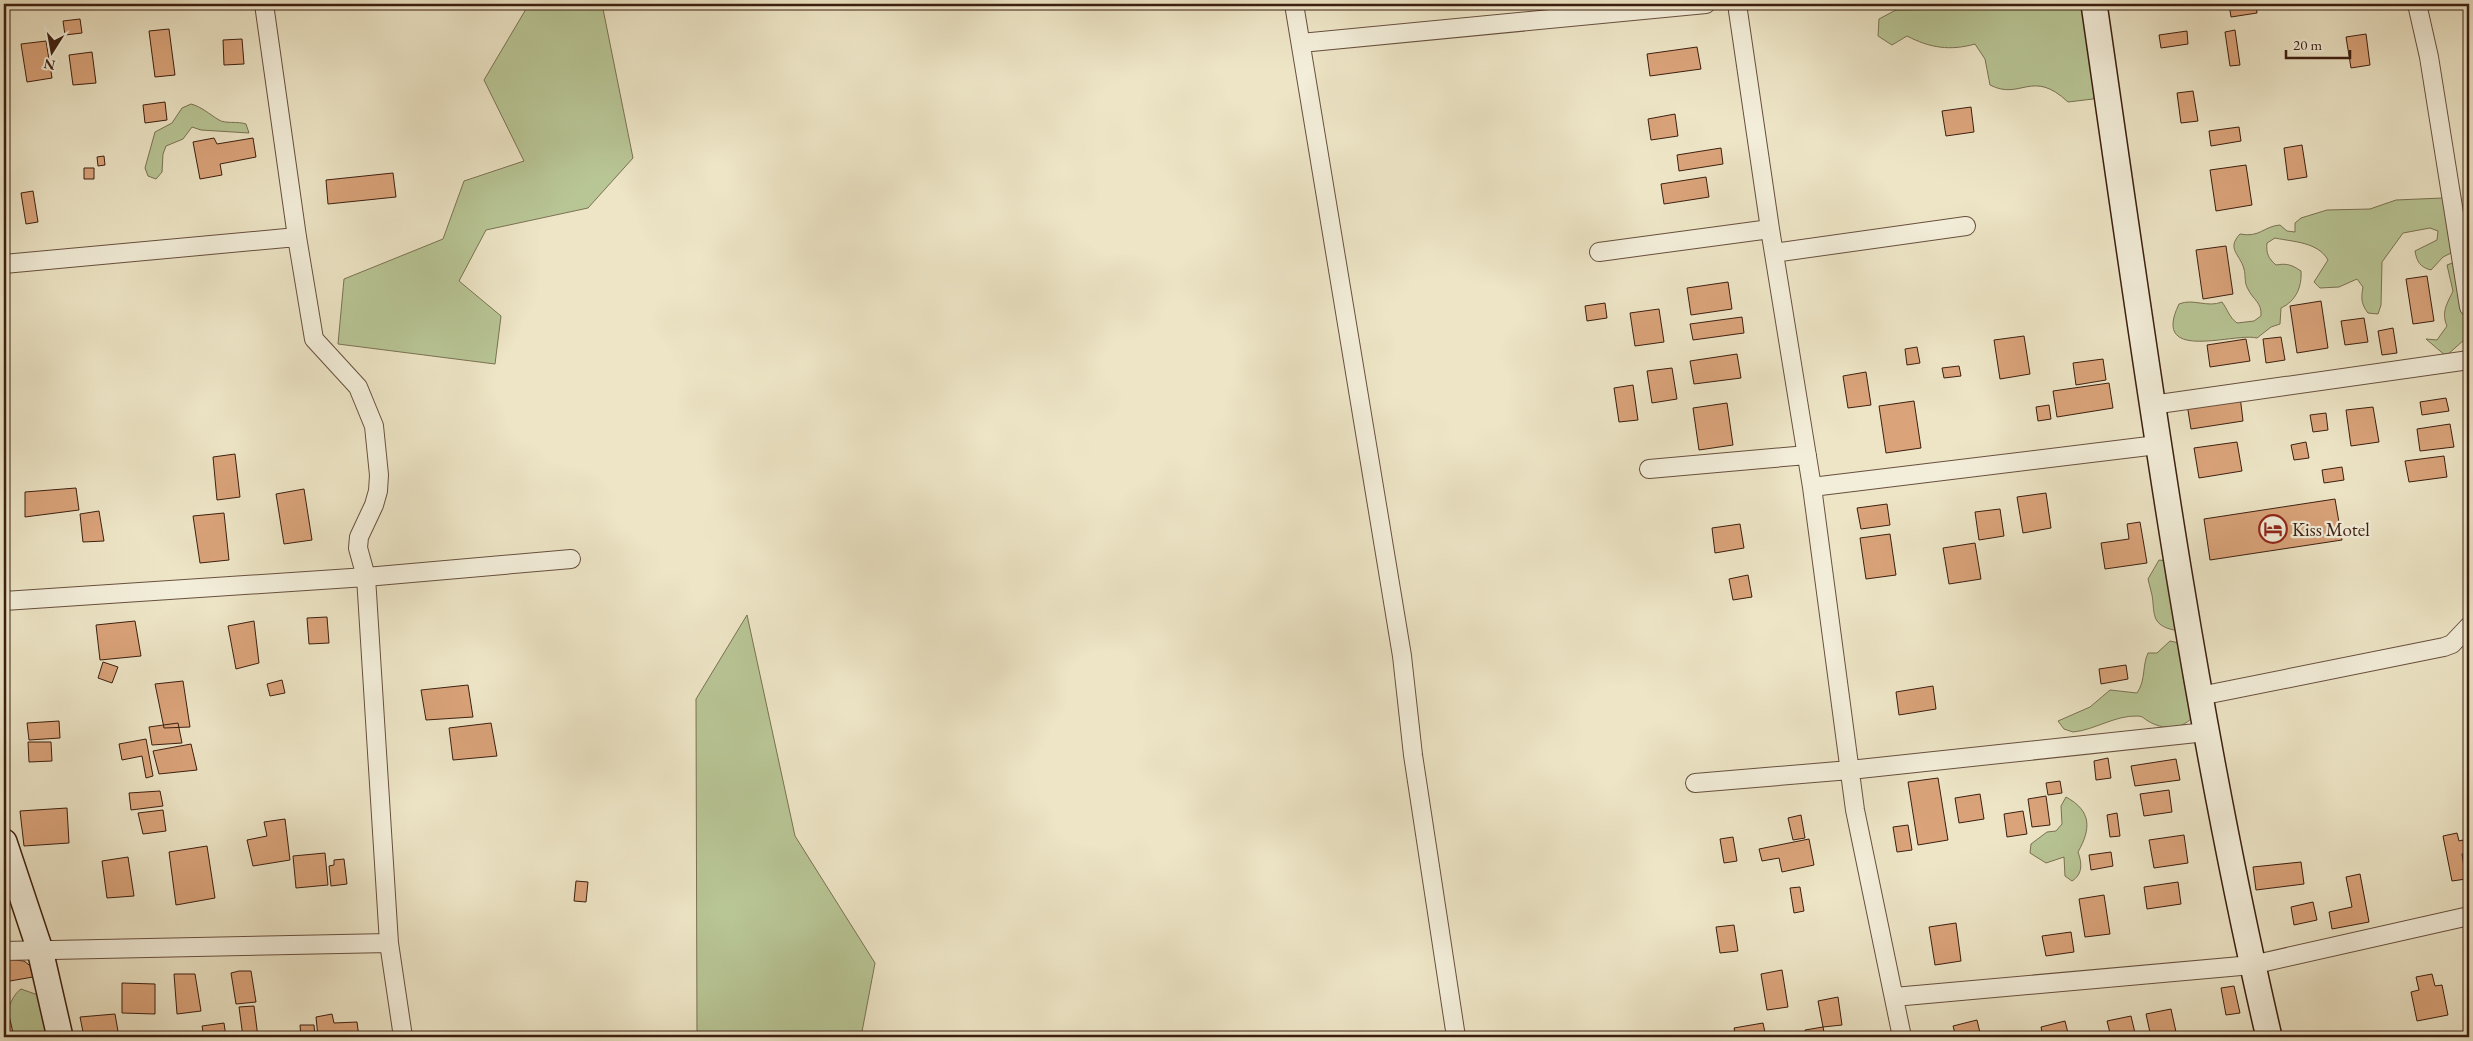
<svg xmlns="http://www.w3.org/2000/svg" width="2473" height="1041" viewBox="0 0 2473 1041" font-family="'EB Garamond',serif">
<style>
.green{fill:#b8c595;stroke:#7a7252}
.building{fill:#daa37a;stroke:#3c1f10}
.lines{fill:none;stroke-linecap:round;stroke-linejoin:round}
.street-casing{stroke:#68503e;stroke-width:20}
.secondary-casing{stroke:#3c1f10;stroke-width:28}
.street{stroke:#f3eeda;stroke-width:18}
.secondary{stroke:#f3eeda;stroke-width:25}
.labels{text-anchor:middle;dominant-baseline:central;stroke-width:4.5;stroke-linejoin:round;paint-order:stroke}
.poi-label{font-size:19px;fill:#3c1f10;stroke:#f3eeda;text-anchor:start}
</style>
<rect width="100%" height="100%" fill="#ede5c6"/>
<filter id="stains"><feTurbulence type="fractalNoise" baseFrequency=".004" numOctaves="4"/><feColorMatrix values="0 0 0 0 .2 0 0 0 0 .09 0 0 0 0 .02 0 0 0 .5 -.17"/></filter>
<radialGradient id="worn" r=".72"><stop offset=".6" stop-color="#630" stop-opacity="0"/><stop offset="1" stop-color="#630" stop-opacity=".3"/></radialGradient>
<path class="green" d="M529,4H602L633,158L588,208L486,230L459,281L501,316L495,364L338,344L344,279L443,239L464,181L524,161L484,80Z
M1970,4H2081L2087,18L2100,87L2093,99L2068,102C2032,68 2021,101 1990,85L1985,59L1975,44C1950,51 1930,48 1907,36L1892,45L1878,36L1879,19L1896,10L1957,9Z
M191,104C202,107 209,114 219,120C225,124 238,121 246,124L249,133L201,130L192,127L183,139L166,146L163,154L162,172L156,179L148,176L145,168L155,132L172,123L182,108Z
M2442,198L2451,200L2459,249L2443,257L2431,270C2420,267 2417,262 2415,251L2437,240L2438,231L2430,228L2403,233L2382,262L2381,305L2378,314L2368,313C2361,304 2361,298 2363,287L2357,279L2339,287L2320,288L2314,282L2328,260C2318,242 2294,242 2275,238L2267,243C2266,253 2268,258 2276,265C2287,263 2292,265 2301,271C2302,287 2296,301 2281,308L2280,324L2271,327L2257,338C2234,332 2150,364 2179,304C2193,298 2207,308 2222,302C2228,310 2229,317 2237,323L2254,321L2261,316C2262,302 2253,300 2248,289C2244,283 2246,276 2244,269C2240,254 2226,249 2240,234C2260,238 2264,226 2280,225L2287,231L2295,232V223L2301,218L2327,210L2370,209L2396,200Z
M2455,262L2469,279V326L2465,339L2446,356L2426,339L2437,340L2447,326C2441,312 2447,304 2453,291L2447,265Z
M2159,560L2168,561L2178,628L2174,630C2150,625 2155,612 2152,595C2151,590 2149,584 2148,579Z
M747,615L795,836L875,963L861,1037H697L696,699Z
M2170,641L2179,643L2184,683L2189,690L2192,718C2180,730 2163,730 2148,721C2144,719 2143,716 2138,716C2115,715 2095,730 2073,732L2064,729L2058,721L2090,707L2110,690L2137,693C2146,680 2142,666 2148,653H2157Z
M2066,797C2092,811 2091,829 2078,852C2082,863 2083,874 2072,881L2065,876L2064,857L2046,863L2030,853L2031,844L2047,832L2056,831L2062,824L2061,806Z
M21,989L38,995L49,1037H8C0,1026 10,996 21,989Z"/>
<path class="building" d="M2229,4H2256L2257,13L2231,17Z
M80,19L82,33L65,35L63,21Z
M169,29L175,75L155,77L149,31Z
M2235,30L2240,65L2230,66L2225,32Z
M2187,31L2188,44L2161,48L2159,35Z
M2366,34L2370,65L2351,68L2346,37Z
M242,39L244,64L224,65L223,40Z
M46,41L52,78L27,82L21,44Z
M1697,47L1701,69L1650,76L1647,54Z
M92,52L96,83L73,85L69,55Z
M2193,91L2198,121L2181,123L2177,93Z
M165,102L167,120L145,123L143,105Z
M1971,107L1974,132L1946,136L1942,111Z
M1675,114L1678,136L1651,140L1648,119Z
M2239,127L2241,141L2211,146L2209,131Z
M214,138L217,144L253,138L256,157L220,164L222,175L200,179L193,142Z
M2302,145L2307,177L2288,180L2284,148Z
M1721,148L1723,164L1679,171L1677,155Z
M104,156L105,165L98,166L97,157Z
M2246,165L2252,205L2216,211L2210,170Z
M84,168H94V179H84Z
M393,173L396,197L328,204L326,180Z
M1706,177L1709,197L1664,204L1661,184Z
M33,191L38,222L26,224L21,193Z
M2226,246L2233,294L2203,299L2196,250Z
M2427,276L2434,321L2413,324L2406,279Z
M1728,282L1732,309L1691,315L1687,288Z
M2321,301L2328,348L2297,353L2290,306Z
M1605,303L1607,318L1587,321L1585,306Z
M1659,309L1664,342L1635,346L1630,313Z
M1742,317L1744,333L1693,340L1690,324Z
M2364,318L2368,342L2345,345L2341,321Z
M2393,328L2397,353L2382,355L2378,331Z
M2024,336L2030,374L2000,379L1994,340Z
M2281,337L2285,360L2266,363L2263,339Z
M2246,339L2250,361L2210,367L2207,345Z
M1917,347L1920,363L1907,365L1905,349Z
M1737,354L1741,378L1694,384L1690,361Z
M2103,359L2106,380L2076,385L2073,363Z
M1959,366L1961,376L1944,378L1942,368Z
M1672,368L1677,399L1652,403L1647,371Z
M1866,372L1871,405L1848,408L1843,376Z
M2109,383L2113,408L2057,417L2053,391Z
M1633,385L1638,420L1619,422L1614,388Z
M2240,396L2243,421L2191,429L2187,404Z
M2446,398L2449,411L2422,415L2420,402Z
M1914,401L1921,448L1886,453L1879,406Z
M1727,403L1733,445L1699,450L1693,408Z
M2049,405L2051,419L2038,421L2036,407Z
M2373,407L2379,442L2351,446L2346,410Z
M2326,413L2328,430L2313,432L2310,415Z
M2450,424L2454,447L2420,451L2417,429Z
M2237,442L2242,471L2199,478L2194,448Z
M2306,442L2309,458L2294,460L2291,445Z
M235,454L240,497L217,500L213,457Z
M2444,456L2447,477L2409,482L2405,461Z
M2342,467L2344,480L2324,483L2322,470Z
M76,488L79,510L25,517V492Z
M304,489L312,540L284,544L276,494Z
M2046,493L2051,528L2023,533L2017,497Z
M2335,499L2342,540L2210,560L2204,519Z
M1887,504L1890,525L1861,529L1857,508Z
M2000,509L2004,536L1979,540L1975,512Z
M99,511L104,541L83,542L80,514Z
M224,513L229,560L200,563L193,516Z
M2140,522L2147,563L2105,569L2101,543L2129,539L2127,524Z
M1740,524L1744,548L1715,553L1712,528Z
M1890,534L1896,575L1866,579L1860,538Z
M1975,543L1981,579L1949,584L1943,548Z
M1748,575L1752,597L1733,600L1729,579Z
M327,617L329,643L309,644L307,618Z
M135,621L141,656L100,660L96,625Z
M254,621L259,663L236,669L228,626Z
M103,662L118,667L112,683L98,678Z
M2126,665L2128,679L2101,684L2099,669Z
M282,680L285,693L270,696L267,684Z
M183,681L190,727L164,728L155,684Z
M468,685L473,717L426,720L421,690Z
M1933,686L1936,709L1899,715L1896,692Z
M59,721L60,738L29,740L27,723Z
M178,723L182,743L152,745L149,727Z
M491,723L497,756L453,760L449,728Z
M146,739L153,776L146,778L142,756L122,760L119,744Z
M28,742H51L52,761L29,762Z
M191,744L197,770L159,774L153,751Z
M2108,758L2111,778L2096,780L2094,761Z
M2176,759L2180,780L2135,786L2131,766Z
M1938,778L1948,840L1918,845L1908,782Z
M2060,781L2062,793L2048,795L2046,783Z
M2169,790L2172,812L2144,816L2140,794Z
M160,791L163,806L131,810L129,793Z
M1980,794L1984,819L1959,823L1955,798Z
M2046,796L2050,825L2032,827L2028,799Z
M67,808L69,843L24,846L20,811Z
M163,810L166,831L143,834L138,813Z
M2023,811L2027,834L2007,837L2004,814Z
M2117,813L2120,836L2110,837L2107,815Z
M1801,815L1805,838L1793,840L1788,818Z
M285,819L290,860L253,866L247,840L267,836L264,822Z
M1908,825L1912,850L1897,852L1893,827Z
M2457,833L2459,841L2463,840L2466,853L2462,854L2466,879L2452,881L2443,836Z
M2184,835L2188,863L2154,868L2149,840Z
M1733,837L1737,861L1724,863L1720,839Z
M1809,839L1814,865L1782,872L1779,858L1762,861L1759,849Z
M207,846L215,898L176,905L169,852Z
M2111,852L2113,866L2091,870L2089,855Z
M325,853L328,885L296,888L293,856Z
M128,857L134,896L107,898L102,861Z
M344,859L347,884L331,886L329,866L334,865V860Z
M2301,862L2304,884L2256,890L2253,867Z
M2360,874L2369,922L2332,929L2329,912L2352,907L2346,877Z
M576,881L588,882L586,902L574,901Z
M2178,882L2181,904L2147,909L2144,887Z
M1800,887L1804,911L1794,913L1790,888Z
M2104,895L2110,934L2085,937L2079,899Z
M2313,902L2317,920L2294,925L2291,907Z
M1956,923L1961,961L1935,965L1929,927Z
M1734,925L1738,951L1720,953L1716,927Z
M2071,932L2074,952L2046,956L2042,936Z
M4,959L24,961L33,968V977L4,982Z
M1782,970L1788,1007L1767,1010L1761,974Z
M239,971H251L256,1002L236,1004L231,973Z
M174,974H195L201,1011L177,1014Z
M2432,974L2435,986L2442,985L2448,1015L2417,1021L2411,992L2419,990L2416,977Z
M122,983L155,984V1014L122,1013Z
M2234,986L2240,1013L2226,1015L2221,988Z
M4,994L14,1037H4Z
M1838,997L1842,1025L1823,1027L1818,1001Z
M254,1006L258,1037H243L239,1007Z
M2171,1009L2176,1032L2151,1037L2146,1014Z
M115,1014L119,1037H84L80,1017Z
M332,1014L334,1023L357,1022L359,1037H318L316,1017Z
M2131,1016L2136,1037H2111L2107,1021Z
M1977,1020L1981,1037H1956L1953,1026Z
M2065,1021L2069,1037H2043L2041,1027Z
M224,1023L226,1037H204L202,1026Z
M1763,1023L1766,1037H1736L1734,1028Z
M300,1025H314L315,1037H301Z
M1823,1027L1825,1037H1806L1805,1030Z
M1953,1034L1954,1037H1941Z"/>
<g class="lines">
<defs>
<path id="street" d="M264,4L297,237L314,339L358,387L374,426L379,475L378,491L374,505L359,537L358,548L366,577L389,943L403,1037
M1294,4L1402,656L1413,755L1456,1037
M1737,4L1770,229L1812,487L1855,810L1902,1037
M2417,4L2429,57L2469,307
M1301,43L1706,4
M1599,252L1770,229
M1774,253L1966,226
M4,264L297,237
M2152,405L2469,360
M1649,469L1807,455
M1812,487L2157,445
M4,601L366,577L571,559
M2200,696L2444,647L2452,644L2469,626
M1695,783L1850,770L2206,732
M4,951L389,943
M1894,997L2252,965L2469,916"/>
<path id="secondary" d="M2094,4C2144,349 2190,697 2269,1037
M4,842L40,950L60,1037"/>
</defs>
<use href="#street" class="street-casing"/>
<use href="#secondary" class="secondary-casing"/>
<use href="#street" class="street"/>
<use href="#secondary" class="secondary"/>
</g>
<defs>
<symbol id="hotel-ring" viewBox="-11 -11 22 22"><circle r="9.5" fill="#f3eeda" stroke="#8f2418" stroke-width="1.5"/><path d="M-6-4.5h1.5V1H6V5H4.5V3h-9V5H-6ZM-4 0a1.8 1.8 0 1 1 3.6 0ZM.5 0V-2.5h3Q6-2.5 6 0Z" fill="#8f2418"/></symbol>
</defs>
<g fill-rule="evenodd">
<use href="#hotel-ring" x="2257" y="513" width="32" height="32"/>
</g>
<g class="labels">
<g class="poi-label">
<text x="2292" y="529">Kiss Motel</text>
</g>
</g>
<rect width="2473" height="1041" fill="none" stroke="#ede5c6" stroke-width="20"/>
<rect x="5" y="5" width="2463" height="1031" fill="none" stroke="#3c1f10" stroke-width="2.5"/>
<rect x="10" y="10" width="2453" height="1021" fill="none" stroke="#3c1f10"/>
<g transform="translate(52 52) rotate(191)" stroke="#f3eeda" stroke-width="4" paint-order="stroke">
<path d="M0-4L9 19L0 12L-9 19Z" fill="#3c1f10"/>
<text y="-8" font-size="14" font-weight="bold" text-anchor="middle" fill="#3c1f10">N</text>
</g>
<path d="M2286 50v8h64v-8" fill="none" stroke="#3c1f10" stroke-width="2.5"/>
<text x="2293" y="50" font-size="15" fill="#3c1f10" stroke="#f3eeda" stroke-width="4" paint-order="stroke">20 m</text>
<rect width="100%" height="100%" filter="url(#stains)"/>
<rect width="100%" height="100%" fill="url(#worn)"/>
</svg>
